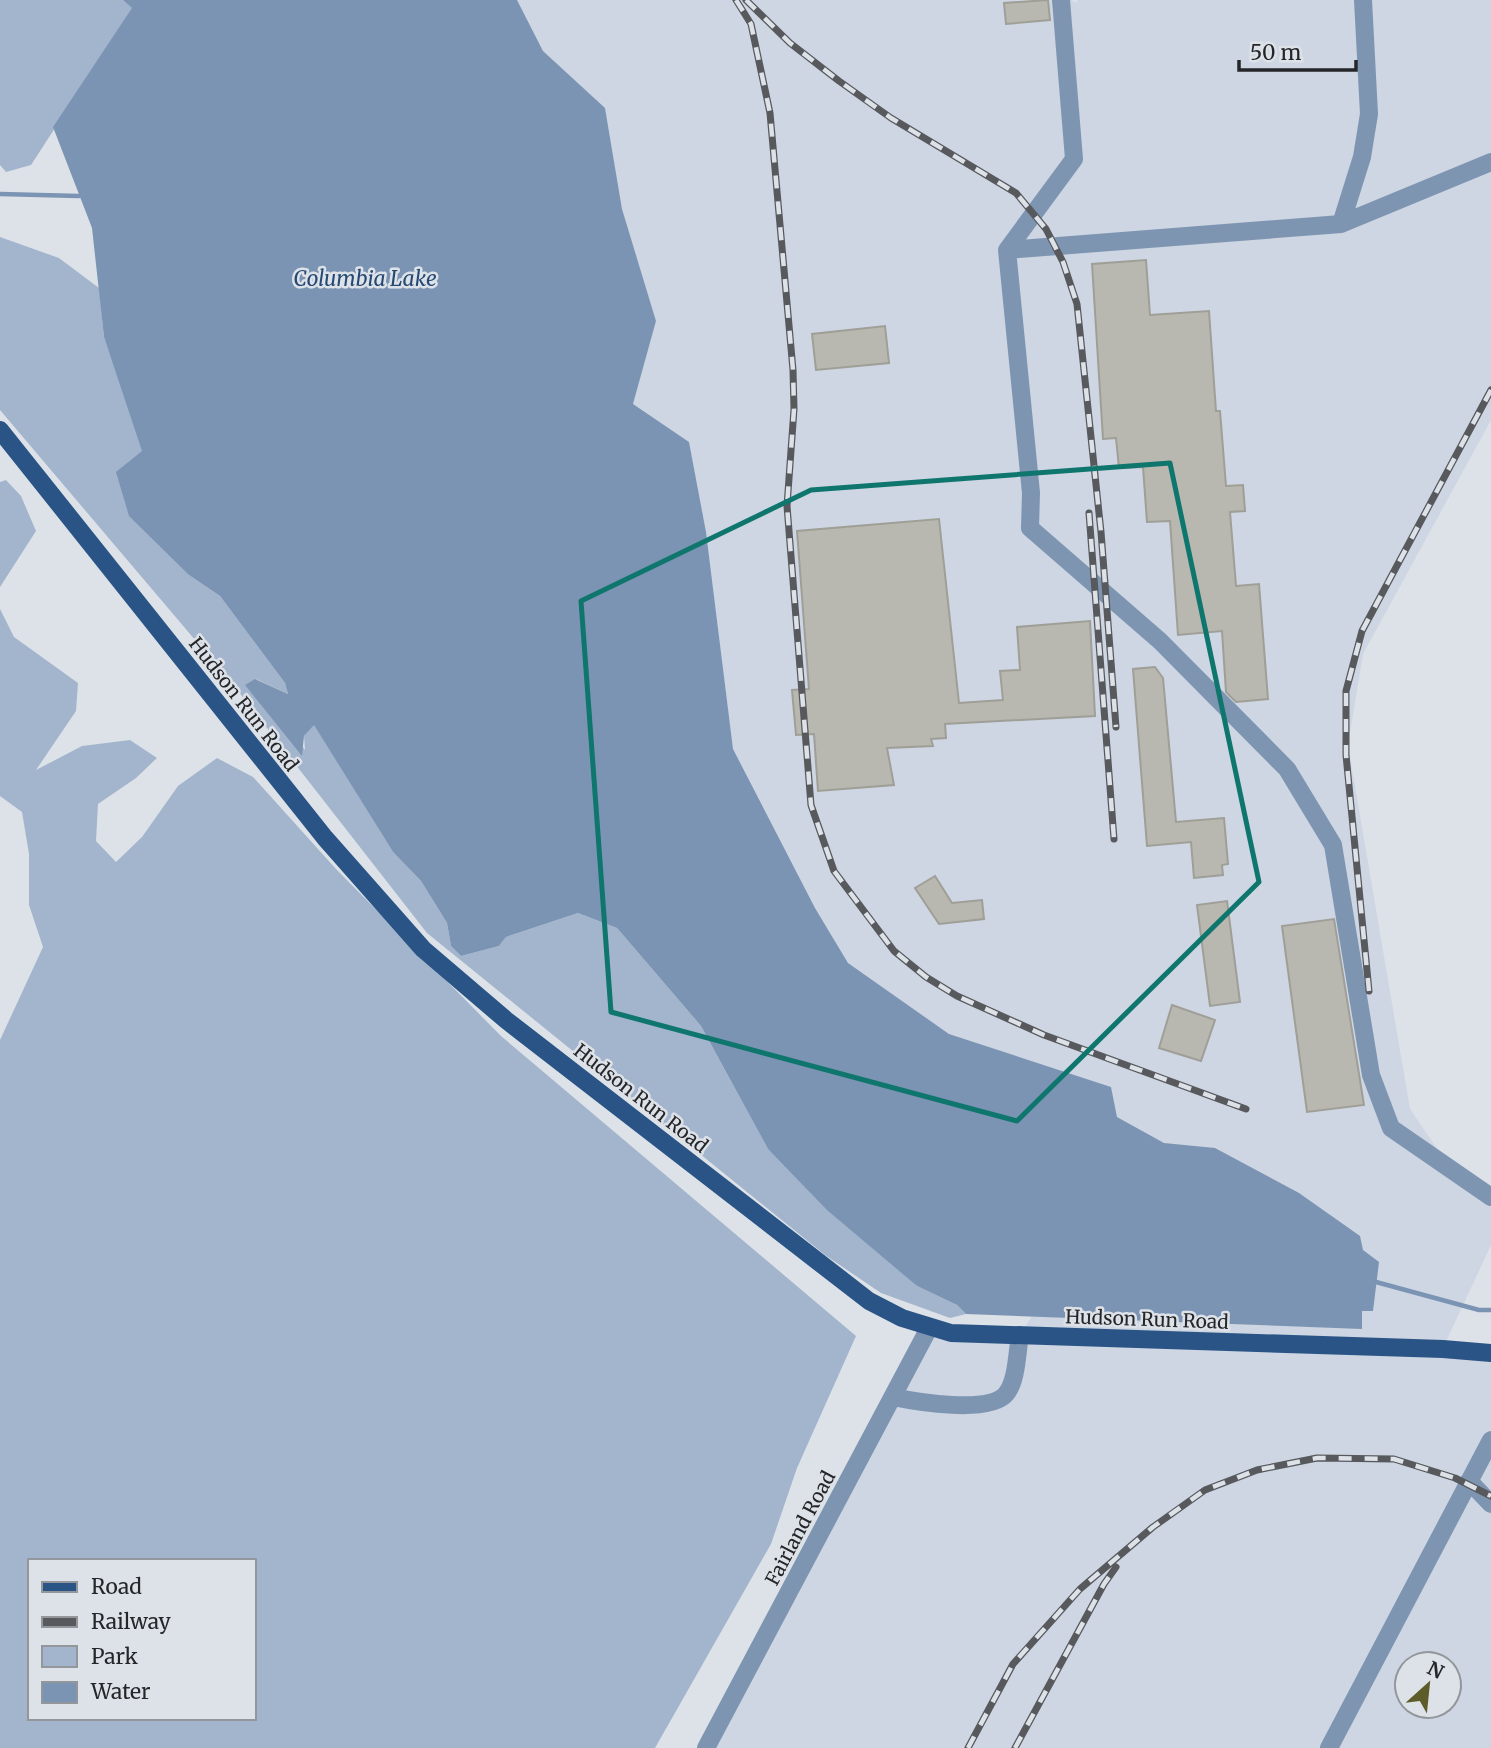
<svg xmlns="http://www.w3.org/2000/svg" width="1491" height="1748" viewBox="0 0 1491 1748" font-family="Merriweather,serif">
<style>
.built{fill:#cdd6e2;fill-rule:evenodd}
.green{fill:#a3b5cd;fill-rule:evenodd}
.water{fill:#7c94b3}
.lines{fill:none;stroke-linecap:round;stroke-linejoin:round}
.stream{stroke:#7c94b3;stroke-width:4.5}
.building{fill:#b8b8b1;stroke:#9f9f98;stroke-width:2}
.minor{stroke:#7e95b2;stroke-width:18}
.major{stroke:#2a5486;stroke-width:18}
.rail-casing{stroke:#57595d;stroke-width:7}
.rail{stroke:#dde2e8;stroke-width:4.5;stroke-dasharray:13;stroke-linecap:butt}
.marked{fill:none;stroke:#0f766e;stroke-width:5;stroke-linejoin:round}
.labels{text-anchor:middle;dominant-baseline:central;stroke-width:5;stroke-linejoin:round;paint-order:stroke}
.street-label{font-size:19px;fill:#252629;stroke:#dde2e8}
.water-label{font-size:21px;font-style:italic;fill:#264974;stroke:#dde2e8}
</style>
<rect width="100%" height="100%" fill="#dde2e8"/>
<path class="built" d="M517,0H1071L1077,3V0H1491V420L1363,654L1348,745L1410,1109L1453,1172L1491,1195V1245L1443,1348L1491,1354V1748H706L929,1328L1020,1335L1146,1133L1117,1117L1110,1087L949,1034L848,963L815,908L733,749L706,532L689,442L633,404L656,321L622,209L605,108L543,51ZM1407,1664H1449V1706H1407Z"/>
<path class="green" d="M0,0H123L133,8L31,165L6,172L0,165Z
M0,237L59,258L99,288L104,337L189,575L220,596L285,683L288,694L256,679L305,750L304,736L314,724L393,852L421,881L447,923L451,946L461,956L499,946L506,937L578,913L617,928L701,1026L768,1149L917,1286L957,1305L966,1314L950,1318L881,1293L825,1255L427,933L235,687L0,410Z
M6,480L21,496L36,531L0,587V482Z
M0,609L14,637L78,683L76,711L36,770L82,746L130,740L157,758L136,778L98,804L96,841L116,862L142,837L178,786L217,758L253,777L336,869L501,1036L856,1336L797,1468L771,1544L655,1748H0V1040L43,947L29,905V854L22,812L0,796ZM30,1561H254V1718H30Z"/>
<path class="water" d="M123,0H517L543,51L605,108L622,209L656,321L633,404L689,442L706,532L733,749L815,908L848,963L949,1034L1111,1087L1117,1117L1164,1143L1215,1148L1299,1193L1360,1236L1363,1250L1379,1262L1373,1311H1362V1329L966,1314L957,1305L917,1286L827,1210L768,1149L701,1026L617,928L578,913L506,937L499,946L461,956L451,946L447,923L421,881L393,852L314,725L304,736L302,756L245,685L255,679L288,694L285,683L220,596L189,575L129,516L116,472L142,451L104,337L92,228L53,127L132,8Z"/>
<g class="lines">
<path class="stream" d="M0,194L79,196
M1376,1282L1479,1310H1491"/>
</g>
<path class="building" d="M1048,0L1050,20L1006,24L1004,3Z
M1146,260L1150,315L1209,311L1216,411H1220L1226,486L1243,485L1245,511L1230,512L1236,586L1259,584L1268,699L1236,702L1226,692L1222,631L1178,635L1170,521L1147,522L1143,467L1119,468L1116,438L1103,439L1092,264Z
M885,326L889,363L816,370L812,334Z
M939,519L959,703L1003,700L1000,671L1020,670L1017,627L1090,621L1095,716L945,724L946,738L931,739L933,746L887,748L894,785L818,791L814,734L796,735L792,690L809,689L797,531Z
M1155,667L1163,678L1176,822L1224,818L1228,864L1222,865L1223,875L1194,878L1191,842L1147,846L1133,669Z
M935,876L952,903L982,900L984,919L939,924L915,888Z
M1227,901L1240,1002L1210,1006L1197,905Z
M1334,919L1364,1105L1307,1112L1282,926Z
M1172,1005L1215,1020L1201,1061L1159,1048Z"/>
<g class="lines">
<path class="minor" d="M1061,0L1074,159L1007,250L1031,493L1030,528L1160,641L1287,769L1333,845L1371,1075L1391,1128L1491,1197
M1341,224L1362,157L1369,114L1363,0
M1007,250L1341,224L1491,162
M893,1397C917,1402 989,1414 1006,1394C1017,1381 1017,1352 1020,1335
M1469,1481L1491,1504
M706,1748L929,1328
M1329,1748L1491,1440"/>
<path class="major" d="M0,430L325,838L423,949L506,1020L869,1301L902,1318L951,1333L1443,1349L1491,1353"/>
<defs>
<path id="rail" d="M736,0L751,24L770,113L793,370L794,409L787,506L811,805L834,871L894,951L926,977L957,996L1044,1035L1246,1109
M746,0L790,43L839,81L891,118L1016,193L1046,229L1063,262L1077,304L1101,532L1116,727
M1089,513L1114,839
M1369,991L1346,755V691L1362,631L1491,390
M968,1748L1013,1664L1080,1589L1153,1527L1205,1490L1257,1470L1317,1458L1394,1459L1455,1478L1491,1496
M1015,1748L1104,1584L1116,1567"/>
</defs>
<use href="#rail" class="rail-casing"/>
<use href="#rail" class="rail"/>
</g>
<path class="marked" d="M1170,463L1259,882L1017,1121L611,1012L581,601L811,490Z"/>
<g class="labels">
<g class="street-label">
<text transform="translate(244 704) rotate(52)">Hudson Run Road</text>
<text transform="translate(641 1098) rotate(38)">Hudson Run Road</text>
<text transform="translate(1147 1319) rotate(2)">Hudson Run Road</text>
<text transform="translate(800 1528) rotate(-62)">Fairland Road</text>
</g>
<g class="water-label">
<text x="365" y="278">Columbia Lake</text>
</g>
</g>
<rect x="28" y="1559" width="228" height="161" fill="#dde2e8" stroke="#93979c" stroke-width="2"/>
<rect x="42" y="1582" width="35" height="10" fill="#2a5486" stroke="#93979c" stroke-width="2"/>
<text x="91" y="1594" font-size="21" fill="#252629">Road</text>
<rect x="42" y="1617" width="35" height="10" fill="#57595d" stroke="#93979c" stroke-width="2"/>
<text x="91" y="1629" font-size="21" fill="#252629">Railway</text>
<rect x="42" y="1646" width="35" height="21" fill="#a3b5cd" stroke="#93979c" stroke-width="2"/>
<text x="91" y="1664" font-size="21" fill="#252629">Park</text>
<rect x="42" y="1682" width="35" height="21" fill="#7c94b3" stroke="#93979c" stroke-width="2"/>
<text x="91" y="1699" font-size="21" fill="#252629">Water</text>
<g transform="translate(1428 1685) rotate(27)"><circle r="33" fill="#dde2e8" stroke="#93979c" stroke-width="2"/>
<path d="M0-5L12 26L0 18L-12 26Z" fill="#5e5d2a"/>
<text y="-10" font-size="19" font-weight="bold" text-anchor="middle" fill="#252629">N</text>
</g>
<path d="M1239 60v10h117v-10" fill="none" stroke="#252629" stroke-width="3.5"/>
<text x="1250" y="60" font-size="21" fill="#252629" stroke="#dde2e8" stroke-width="5" paint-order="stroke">50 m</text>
</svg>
